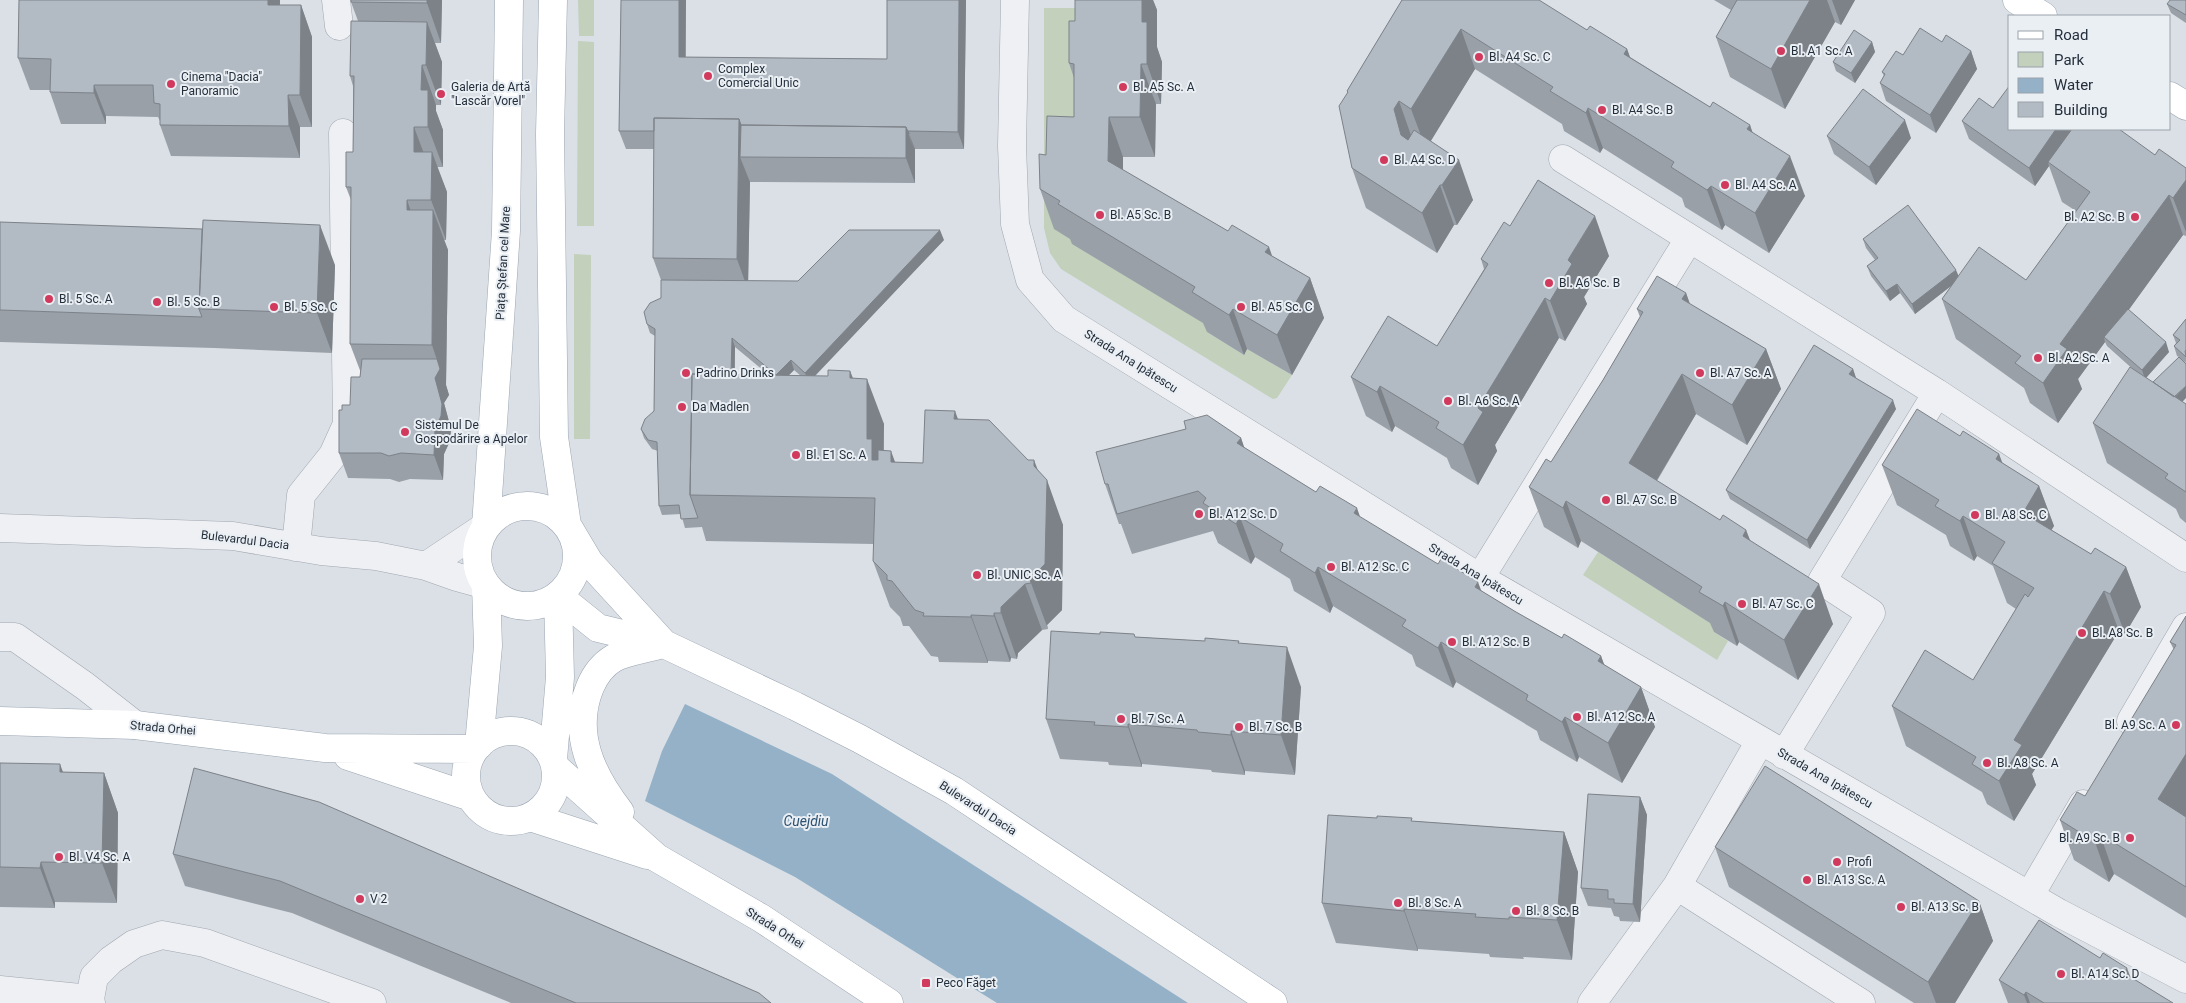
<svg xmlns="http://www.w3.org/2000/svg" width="2186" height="1003" viewBox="0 0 2186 1003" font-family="Roboto,sans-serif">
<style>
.green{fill:#c2d0bc}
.water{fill:#94b1c8}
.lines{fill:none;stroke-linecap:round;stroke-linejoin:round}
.minor-casing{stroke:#a1a7b0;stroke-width:29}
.major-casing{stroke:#9aa5b2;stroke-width:29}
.minor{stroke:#eef0f4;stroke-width:28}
.major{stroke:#fff;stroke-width:28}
.wall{fill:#99a0a8;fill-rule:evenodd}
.shaded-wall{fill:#7d8288}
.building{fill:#b2bac3;stroke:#7d8288}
.poi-dot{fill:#d13a5c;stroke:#eaeff4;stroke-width:2}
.labels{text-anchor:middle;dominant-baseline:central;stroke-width:4;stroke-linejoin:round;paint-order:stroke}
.poi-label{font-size:12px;fill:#252f3c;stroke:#eaeff4;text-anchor:start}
.street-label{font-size:12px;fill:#252f3c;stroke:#eaeff4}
.water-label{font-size:14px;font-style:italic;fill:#2e5171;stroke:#eaeff4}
</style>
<rect width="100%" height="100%" fill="#dbe0e6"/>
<path class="green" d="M578,0H594V36H579Z
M1044,8H1089L1075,241L1210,327L1207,332L1244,355L1247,349L1292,375L1277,398L1273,399L1061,269L1050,253L1044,228Z
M578,41L594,42V226H577Z
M574,254L591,255L590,439H574Z
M1598,552L1717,627L1714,632L1728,641L1717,660L1583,575Z"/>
<path class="water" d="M685,704L832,774L1188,1003H997L795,877L645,801L662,751Z"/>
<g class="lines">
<defs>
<path id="minor" d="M336,0L339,26
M1015,0L1012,146L1015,224L1030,280L1064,319L1480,578L2059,913L2186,979
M1563,159L1937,393L1822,581L1871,613L1784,755
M1937,393L2186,558
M0,528L233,536L321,551L376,556L426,566L457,577L486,585
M296,547L301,495L333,455L347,424L343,133
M426,566L486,526
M1480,578L1689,239
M0,637H15L85,686L135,725
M2131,721L2186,627
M1677,886L1861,1003
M2030,895L2083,804
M0,990L90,999
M91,1003L90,999L94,977L111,960L134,944L162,935L205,943L372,1003
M1592,1003L1677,886L1760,741"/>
<path id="major" d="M553,0L550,134L554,437L567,525L589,562L664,644
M2017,0L2043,16
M2170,96L2186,106
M477 556a50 50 0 1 1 100 0a50 50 0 1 1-100 0Z
M486,526L506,231L509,0
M558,596L598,628L664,644L795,706L860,739L954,791L1273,1003
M0,721L135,725L325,748L475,749
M466 776a45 45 0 1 1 90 0a45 45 0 1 1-90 0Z
M479,745L488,646L486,585
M348,756L471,797
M553,759L560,677L558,596
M555,767L657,858L761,918L889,1003
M620,812C592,776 571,733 590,687C595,675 602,665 614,658C628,651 647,649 662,644
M530,817L647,855"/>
</defs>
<use href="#minor" class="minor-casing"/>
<use href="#major" class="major-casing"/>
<use href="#minor" class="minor"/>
<use href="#major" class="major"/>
</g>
<path class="wall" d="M19,0H280V5H301L312,37V127H300V158L171,156L160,125V121L158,117L106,116V124H61L50,92V90H30L18,58Z
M351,0H442L441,43H435L442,62L441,105H436V111L443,130V167H437L447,192L446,240H444L448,250L446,385L449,395L444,403L451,429L450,441L444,454L443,480L410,479L399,482L390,479L348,478L339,453L342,410L350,405L360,377L361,373L350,344L351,200L346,187L353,152V86L350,76L358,21L351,2Z
M621,0H686V57L887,59L966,0L964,149H915V183L750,182L748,281H798L944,240L815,376H828L850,371L853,378L884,424V450L895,462L923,463L958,419L1038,470L1063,525L1062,610L1047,625L1048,629L1042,630L1018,653L1017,659L1011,658L1010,662L988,661V663L939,662L938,657L931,656L909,626H903L900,617L890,607L873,561L874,544L706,541L702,527L685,528L681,514L662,515L659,506L658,451L652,449L644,438L641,429L654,411L655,336L650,333L647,324L661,298V280L653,258L654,149H626L619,131ZM735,347L769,375H735ZM794,370L801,376H788Z
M1075,0H1153L1157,10V47L1162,62L1161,104H1156L1155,157H1123V170L1228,231L1310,278L1324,318L1292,375L1247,349L1244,355L1207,332L1203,323L1072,244L1070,239L1054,229L1040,189L1046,155L1074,117V78L1069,63L1075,21Z
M1402,0L1587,30L1627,49L1630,57L1710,107L1750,125L1752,133L1805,196L1769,253L1725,225L1722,230L1685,207L1682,198L1603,148L1600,153L1564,131L1562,124L1475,69L1430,141L1473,200L1457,225H1454L1437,253L1366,208L1352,168L1347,93V91Z
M1714,0H1855L1841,25L1835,22L1785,109L1730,77L1716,37L1731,10Z
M2186,0V23L2171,13L2167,4Z
M1872,42L1875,52L1855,83L1836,71L1833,62Z
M1971,51L1977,69L1936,133L1886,101L1880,83L1884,76L1882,72L1903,55Z
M1993,108L2155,155L2186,168V236L2183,235L2128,310L2169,352L2146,378L2153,383L2179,357L2177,356L2174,346L2176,343L2173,335L2186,319V363L2180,358L2182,402L2186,404V523L2180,518L2176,509L2107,463L2093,423L2136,372L2107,346L2105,342L2078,379L2082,389L2058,423L2030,403L2024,388L1956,339L1942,299L1951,286L1915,314L1900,293L1890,301L1871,276L1867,266L1875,260L1866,248L1863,239L1958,276L2026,280L2076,211L2062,202L2049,166L2035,186L1969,139L1962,121Z
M1827,136L1911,138L1876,185L1834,154Z
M0,222L335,265L332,353L214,348L0,342Z
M1510,226L1609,256L1584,297L1587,304L1565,341L1559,338L1495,445L1497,451L1478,485L1451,468L1447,458L1395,426L1392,432L1366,416L1351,377L1437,346L1484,269L1481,259Z
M1686,293L1690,304L1766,349L1781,389L1747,445L1696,414L1657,481L1720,520L1746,530L1750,540L1833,624L1798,680L1739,642L1737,646L1714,632L1710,623L1581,541L1578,548L1544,527L1529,487L1551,462L1603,380L1640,317L1637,309Z
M1853,369L1856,378L1896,409L1810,549L1730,499L1726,490Z
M1186,429L1241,438L1244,448L1316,492L1359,517L1516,612L1562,638L1601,656L1604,665L1641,687L1655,727L1622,783L1579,757L1577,762L1540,740L1537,731L1456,682L1453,688L1416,666L1412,655L1333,606L1330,613L1294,591L1290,579L1255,557L1251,564L1218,543L1213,531L1132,554L1121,524H1119L1105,484Z
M1960,436L1999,454L2002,463L2039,486L2054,526L2051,530L2091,554L2126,567L2141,607L2125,634L2119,631L2032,774L2036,785L2014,821L1987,804L1982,792L1906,746L1892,706L1973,680L2016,609L2007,603L1993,566L1977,556L1974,561L1950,546L1946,535L1897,505L1882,465Z
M2186,616V918L2114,874L2109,882L2074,860L2060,820L2085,796L2174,650L2170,642Z
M1135,637L1205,641H1239V644L1301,687L1295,775L1245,771V775L1212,772L1211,770L1142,764V767L1109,765L1108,762L1060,759L1046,719Z
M0,763L63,772L104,773L118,813L117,903L55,902V908L0,907Z
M1640,797L1647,815L1640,922L1620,921L1619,917L1614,916L1611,908L1588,906L1581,888Z
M1413,821L1564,832L1578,872L1572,960L1523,957L1524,959L1490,957L1489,954L1418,949V951L1336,943L1322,903Z
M1715,847L1979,901L1993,941L1955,1003H1914L1729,887Z
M173,854L771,1003H511L292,913L185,886Z
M2130,977L2173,1003H2008L1999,980Z"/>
<path class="shaded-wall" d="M268,0H280L279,36L268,5Z
M427,0H442L441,43L427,3Z
M679,0H686L685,75L679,57Z
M959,0H966L964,149L958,132Z
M1142,0H1153L1157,10V47L1162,62L1161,104L1147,64L1142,22Z
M1810,0H1827L1835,22L1785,109L1771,69Z
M1832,0H1855L1841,25Z
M301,5L312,37V127L300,95Z
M427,22L442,62L441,105L426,65Z
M1461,29L1475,69L1426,149L1411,109Z
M1872,42L1875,52L1855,83L1851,73Z
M1627,49L1641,89L1624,54Z
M1971,51L1977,69L1936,133L1930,115Z
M1141,64L1156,104L1155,157L1140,117Z
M422,65L436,105V111L443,130V167L428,127L421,90Z
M94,85L106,116V124L94,93Z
M288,95L300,127V158L289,126Z
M1399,101L1413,141L1408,149L1401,135L1394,109Z
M1588,108L1603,148L1600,153L1586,113Z
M1109,117L1123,157V201L1108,161Z
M739,119L750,150L740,157L750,182L748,290L737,259Z
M1905,120L1911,138L1876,185L1869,167Z
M1750,125L1764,165L1747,129Z
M414,127L429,167L414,152Z
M906,127L915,152V183L906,158Z
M2056,129H2070L2072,133L2048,162L2049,166L2035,186L2029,168Z
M908,131L915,149V152Z
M432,152L447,192L446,240L431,200Z
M1790,156L1805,196L1769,253L1755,213Z
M1459,160L1473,200L1457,225L1442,185Z
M2186,180V232L2173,198Z
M1440,185L1454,225L1437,253L1422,213Z
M1711,186L1725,225L1722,230L1707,190Z
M2169,195L2183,235L2107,340L2104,337L2105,342L2078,379L2082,389L2058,423L2043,383L2060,344Z
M407,200L421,240L407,210Z
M433,210L448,250L446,385L449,395L444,403L451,429L450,441L444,454L443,480L434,455L435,378L437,360L432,345Z
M1595,216L1609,256L1584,297L1587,304L1565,341L1550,301L1568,260Z
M320,225L335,265L332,353L317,313Z
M940,230L944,240L809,382L805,373Z
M1269,247L1283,287L1265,252Z
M1956,270L1960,279L1915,314L1912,304Z
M1310,278L1324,318L1292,375L1277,335Z
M1897,284L1900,293L1890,301L1886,291Z
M1686,293L1700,333L1682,299Z
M1545,298L1559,338L1495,445L1497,451L1478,485L1463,445L1478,408Z
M1233,309L1247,349L1244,355L1229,315Z
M732,338L735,347L734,394L731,385Z
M2166,342L2169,352L2145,379L2142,370Z
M1766,349L1781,389L1747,445L1732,405Z
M791,360L794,370L780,384L776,375Z
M1853,369L1856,378L1849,374Z
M850,371L867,416V379L884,424L883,470L872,460L850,378Z
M1682,374L1696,414L1643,503L1629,463Z
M1380,386L1395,426L1392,432L1377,392Z
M2186,386V398L2174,410L2171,401Z
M1893,400L1896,409L1810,549L1807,540Z
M955,411L972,457L954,419Z
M1241,438L1255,478L1237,443Z
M891,451L908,497L891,462Z
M1999,454L2014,494L1996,459Z
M1034,460L1047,494V480L1063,525L1062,610L1047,625L1048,629L1031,583L1030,579Z
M2039,486L2054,526L2037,553L2023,513Z
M1566,501L1581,541L1578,548L1563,508Z
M1357,508L1371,548L1354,513Z
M1963,516L1977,556L1974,561L1960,521Z
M1240,517L1255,557L1251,564L1236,524Z
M1746,530L1761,570L1743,536Z
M1318,567L1333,606L1330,613L1315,573Z
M2126,567L2141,607L2125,634L2110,594Z
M1478,582L1493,622L1475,587Z
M1025,584L1042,630L1018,653L1017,659L1001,613V607Z
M1819,584L1833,624L1798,680L1784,640Z
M2104,591L2119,631L2032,774L2036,785L2014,821L1999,781L2014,740Z
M1725,602L1739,642L1737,646L1723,606Z
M994,613L1011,658L1010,662L994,616Z
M971,615L988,661V663L971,617Z
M1441,642L1456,682L1453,688L1438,648Z
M1287,647L1301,687L1295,775L1281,735Z
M1601,656L1616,696L1598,661Z
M1641,687L1655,727L1622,783L1608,743Z
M1565,717L1579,757L1577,762L1562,722Z
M1128,724L1142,764V767L1128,727Z
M1231,731L1245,771V775L1231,735Z
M2186,754V817L2158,799Z
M60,764L75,804L60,772Z
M104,773L118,813L117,903L102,863Z
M1640,797L1647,815L1640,922L1633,904Z
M1564,832L1578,872L1572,960L1557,920Z
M2100,834L2114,874L2109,882L2095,842Z
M41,862L55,902V908L40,868Z
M1979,901L1993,941L1955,1003H1936L1928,982Z
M1404,909L1418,949V951L1404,911Z
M2127,968L2140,1003L2124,973Z
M2026,992L2030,1003H2027L2024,995Z"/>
<path class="building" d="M19,0H268V5H301L300,95H288L289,126L160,125V104L154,103L153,85H94V93L50,92L51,59L18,58Z
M351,0H427V3L351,2Z
M621,0H679V57L887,59V0H959L958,132L908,131L909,134L906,127L741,125L739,119L654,118V131H619Z
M1075,0H1142V22H1147V64H1141L1140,117H1109L1108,161L1228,231L1232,225L1269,247L1265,252L1310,278L1277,335L1233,309L1229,315L1192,292L1195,287L1058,204L1060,201L1040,189L1039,154L1046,155L1047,116L1074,117V64L1069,63V21H1075Z
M1402,0H1539L1587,30L1590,26L1627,49L1624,54L1710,107L1713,102L1750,125L1747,129L1790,156L1755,213L1711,186L1707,190L1671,167L1674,162L1588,108L1586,113L1550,91L1553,87L1461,29L1411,109L1399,101L1394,109L1401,135L1408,140L1414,130L1459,160L1442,185H1440L1422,213L1352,168L1339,106L1348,92L1347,91Z
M1737,0H1810L1771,69L1716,37Z
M2170,0H2186V15L2167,4Z
M351,21L427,22L426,65H422L421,90H428V127H414V152H432L431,200H407V210H433L432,345L350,344L351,187H346V152H353L354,76H350Z
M1920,28L1942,42L1946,35L1971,51L1930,115L1880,83L1885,74L1882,72L1896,51L1903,55Z
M1854,30L1872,42L1851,73L1833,62Z
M2010,85V129H2056L2029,168L1962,121L1979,98L1993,108Z
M1863,89L1905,120L1869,167L1827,136Z
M654,118L739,119L737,259L653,258Z
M741,125L906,127V158L740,157Z
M2072,129H2119L2155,155L2159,149L2186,168V180L2173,198L2169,195L2060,344L2067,349L2043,383L2015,363L2021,356L1942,299L1979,247L2026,280L2090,192L2048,162Z
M1538,180L1595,216L1568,260L1572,264L1550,301L1545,298L1478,408L1483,412L1463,445L1436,428L1439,422L1380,386L1377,392L1351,377L1388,316L1437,346L1488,264L1481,259L1504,222L1510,226Z
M1908,205L1956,270L1912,304L1897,284L1886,291L1867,266L1878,258L1863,239Z
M203,220L320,225L317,313L199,309Z
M0,222L202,229L199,309L202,317L0,310Z
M849,230H940L805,373L791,360L776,375L732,338L731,374H692L690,495L698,518L681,519L679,505L659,506L657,442L648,440L641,429L645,419L654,411L655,329L647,324L644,312L650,303L661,298V280L798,281Z
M1657,276L1686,293L1682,299L1766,349L1732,405L1682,374L1629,463L1720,520L1723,515L1746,530L1743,536L1819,584L1784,640L1725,602L1723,606L1699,592L1702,587L1566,501L1563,508L1529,487L1546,459L1551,462L1603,380L1643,312L1637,309Z
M2128,309L2166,342L2142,370L2104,337Z
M2186,319V350L2185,351L2186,357L2174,346L2180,340L2173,335Z
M1814,345L1853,369L1849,374L1893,400L1807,540L1726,490Z
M2179,357L2186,364V386L2174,397L2153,382Z
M362,359H437L440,369L435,378L442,404L441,416L435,429L434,455L401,453L389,456L381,453H339V410H342V405H350L351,377H360Z
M2130,367L2186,404V492L2165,478L2168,474L2093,423Z
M828,370L850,371V378L867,379V439H872V460H878V450L891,451V462L923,463L925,410L955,411L954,419L989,420L1028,460H1034V466L1047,480L1045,564L1030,579L1031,583L1025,584L1001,607V613H994V616L971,615V617L923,616L924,613L915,610L892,581L887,580V575L873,561L875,498L690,495L692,374L828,376Z
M1917,409L1960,436L1963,431L1999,454L1996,459L2039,486L2023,513L2091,554L2095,548L2126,567L2110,594L2104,591L2014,740L2022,745L1999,781L1972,764L1976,757L1892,706L1925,650L1973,680L2025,594L2028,597L2034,588L1992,563L2005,542L1963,516L1960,521L1935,506L1939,500L1882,465Z
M1207,415L1241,438L1237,443L1316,492L1320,486L1357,508L1354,513L1438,564L1441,559L1478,582L1475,587L1516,612L1562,638L1564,634L1601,656L1598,661L1641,687L1608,743L1565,717L1562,722L1526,700L1528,695L1441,642L1438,648L1402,626L1406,620L1318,567L1315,573L1280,551L1283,544L1240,517L1236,524L1203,503L1206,498L1198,491L1117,514L1108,484H1105L1096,452L1186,429L1184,421Z
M2186,616V754L2158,799L2186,817V887L2100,834L2095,842L2060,820L2077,792L2085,796L2176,645L2170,642Z
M1051,631L1100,634V632L1134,634L1135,637L1205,641V638L1239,641L1238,643L1287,647L1281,735L1231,731V735L1198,732L1197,730L1128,724V727L1094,725L1095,722L1046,719Z
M0,763L60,764V772L104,773L102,863L41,862L40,868L0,867Z
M1765,766L1979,901L1928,982L1715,847Z
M194,768L319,802L759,993L771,1003H576L280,881L173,854Z
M1588,794L1640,797L1633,904L1614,903V899H1608V890L1581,888Z
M1328,815L1377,818V816L1412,818L1411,821L1564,832L1557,920L1509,917V919L1475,917L1476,914L1404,909V911L1322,903Z
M2039,920L2100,958L2103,953L2127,968L2124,973L2173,1003H2044L2026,992L2024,995L1999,980Z"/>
<g class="poi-dot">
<circle cx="1781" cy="51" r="5"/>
<circle cx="1479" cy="57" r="5"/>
<circle cx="708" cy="76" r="5"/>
<circle cx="171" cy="84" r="5"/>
<circle cx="1123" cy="87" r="5"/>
<circle cx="441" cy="94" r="5"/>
<circle cx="1602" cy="110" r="5"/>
<circle cx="1384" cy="160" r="5"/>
<circle cx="1725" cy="185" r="5"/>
<circle cx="1100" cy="215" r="5"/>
<circle cx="2135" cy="217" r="5"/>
<circle cx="1549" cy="283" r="5"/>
<circle cx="49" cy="299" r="5"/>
<circle cx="157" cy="302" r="5"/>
<circle cx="274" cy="307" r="5"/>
<circle cx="1241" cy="307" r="5"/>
<circle cx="2038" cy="358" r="5"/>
<circle cx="686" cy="373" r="5"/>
<circle cx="1700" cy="373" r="5"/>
<circle cx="1448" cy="401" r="5"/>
<circle cx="682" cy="407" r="5"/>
<circle cx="405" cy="432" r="5"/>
<circle cx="796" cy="455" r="5"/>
<circle cx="1606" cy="500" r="5"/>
<circle cx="1199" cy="514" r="5"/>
<circle cx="1975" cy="515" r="5"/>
<circle cx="1331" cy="567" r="5"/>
<circle cx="977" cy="575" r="5"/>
<circle cx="1742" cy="604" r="5"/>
<circle cx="2082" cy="633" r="5"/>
<circle cx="1452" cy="642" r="5"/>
<circle cx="1577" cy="717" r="5"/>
<circle cx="1121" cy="719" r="5"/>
<circle cx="2176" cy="725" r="5"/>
<circle cx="1239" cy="727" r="5"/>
<circle cx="1987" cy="763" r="5"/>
<circle cx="2130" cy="838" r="5"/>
<circle cx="59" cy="857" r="5"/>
<circle cx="1837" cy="862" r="5"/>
<circle cx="1807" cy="880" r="5"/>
<circle cx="360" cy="899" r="5"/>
<circle cx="1398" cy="903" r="5"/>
<circle cx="1901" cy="907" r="5"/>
<circle cx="1516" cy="911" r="5"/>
<circle cx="2061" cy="974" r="5"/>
<rect x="921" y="978" width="10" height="10" rx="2.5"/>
</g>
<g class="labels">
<g class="poi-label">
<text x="1791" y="51">Bl. A1 Sc. A</text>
<text x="1489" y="57">Bl. A4 Sc. C</text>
<text x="718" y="69">Complex<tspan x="718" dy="14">Comercial Unic</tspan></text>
<text x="181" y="77">Cinema "Dacia"<tspan x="181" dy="14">Panoramic</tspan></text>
<text x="451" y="87">Galeria de Artă<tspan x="451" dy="14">"Lascăr Vorel"</tspan></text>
<text x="1133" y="87">Bl. A5 Sc. A</text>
<text x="1612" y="110">Bl. A4 Sc. B</text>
<text x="1394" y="160">Bl. A4 Sc. D</text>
<text x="1735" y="185">Bl. A4 Sc. A</text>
<text x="1110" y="215">Bl. A5 Sc. B</text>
<text x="2125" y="217" text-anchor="end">Bl. A2 Sc. B</text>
<text x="1559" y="283">Bl. A6 Sc. B</text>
<text x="59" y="299">Bl. 5 Sc. A</text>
<text x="167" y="302">Bl. 5 Sc. B</text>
<text x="284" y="307">Bl. 5 Sc. C</text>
<text x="1251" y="307">Bl. A5 Sc. C</text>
<text x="2048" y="358">Bl. A2 Sc. A</text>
<text x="696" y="373">Padrino Drinks</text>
<text x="1710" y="373">Bl. A7 Sc. A</text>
<text x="1458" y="401">Bl. A6 Sc. A</text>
<text x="692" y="407">Da Madlen</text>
<text x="415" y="425">Sistemul De<tspan x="415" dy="14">Gospodărire a Apelor</tspan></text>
<text x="806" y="455">Bl. E1 Sc. A</text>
<text x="1616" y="500">Bl. A7 Sc. B</text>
<text x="1209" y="514">Bl. A12 Sc. D</text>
<text x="1985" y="515">Bl. A8 Sc. C</text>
<text x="1341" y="567">Bl. A12 Sc. C</text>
<text x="987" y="575">Bl. UNIC Sc. A</text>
<text x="1752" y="604">Bl. A7 Sc. C</text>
<text x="2092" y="633">Bl. A8 Sc. B</text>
<text x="1462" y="642">Bl. A12 Sc. B</text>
<text x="1587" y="717">Bl. A12 Sc. A</text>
<text x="1131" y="719">Bl. 7 Sc. A</text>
<text x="2166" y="725" text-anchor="end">Bl. A9 Sc. A</text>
<text x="1249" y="727">Bl. 7 Sc. B</text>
<text x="1997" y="763">Bl. A8 Sc. A</text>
<text x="2120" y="838" text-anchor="end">Bl. A9 Sc. B</text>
<text x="69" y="857">Bl. V4 Sc. A</text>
<text x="1847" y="862">Profi</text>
<text x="1817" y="880">Bl. A13 Sc. A</text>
<text x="370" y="899">V 2</text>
<text x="1408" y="903">Bl. 8 Sc. A</text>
<text x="1911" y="907">Bl. A13 Sc. B</text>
<text x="1526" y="911">Bl. 8 Sc. B</text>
<text x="2071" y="974">Bl. A14 Sc. D</text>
<text x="936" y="983">Peco Făget</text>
</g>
<g class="street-label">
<text transform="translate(503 263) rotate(-87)">Piața Ștefan cel Mare</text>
<text transform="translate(1131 361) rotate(32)">Strada Ana Ipătescu</text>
<text transform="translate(245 540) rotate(7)">Bulevardul Dacia</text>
<text transform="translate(1476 574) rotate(31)">Strada Ana Ipătescu</text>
<text transform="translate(163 728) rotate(5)">Strada Orhei</text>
<text transform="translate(1825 778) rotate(30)">Strada Ana Ipătescu</text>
<text transform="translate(978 808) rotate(33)">Bulevardul Dacia</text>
<text transform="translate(775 928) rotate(32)">Strada Orhei</text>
</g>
<g class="water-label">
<text x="806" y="821">Cuejdiu</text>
</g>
</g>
<rect x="2008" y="15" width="162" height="115" fill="#eaeff4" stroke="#9ba2aa"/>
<rect x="2018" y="31" width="25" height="8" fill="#ffffff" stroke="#9ba2aa"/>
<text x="2054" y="40" font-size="15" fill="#252f3c">Road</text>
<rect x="2018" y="52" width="25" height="15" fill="#c2d0bc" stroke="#9ba2aa"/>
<text x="2054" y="65" font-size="15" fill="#252f3c">Park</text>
<rect x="2018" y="78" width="25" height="15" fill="#94b1c8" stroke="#9ba2aa"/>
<text x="2054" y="90" font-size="15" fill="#252f3c">Water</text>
<rect x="2018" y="102" width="25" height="15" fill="#b2bac3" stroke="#9ba2aa"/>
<text x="2054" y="115" font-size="15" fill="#252f3c">Building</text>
</svg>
